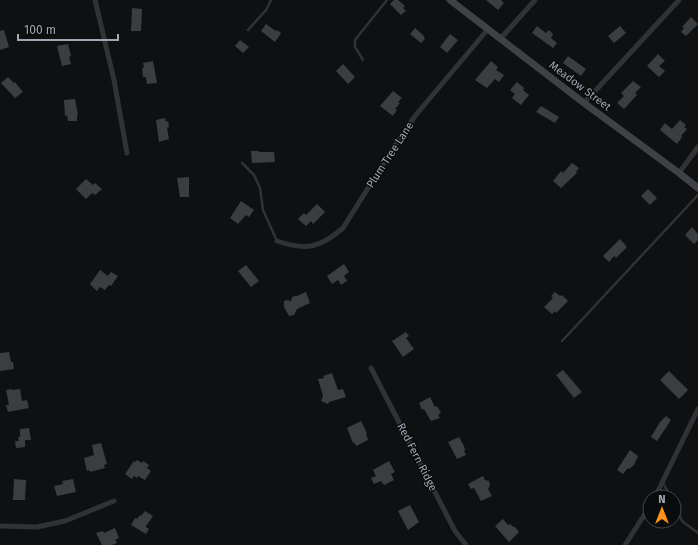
<svg xmlns="http://www.w3.org/2000/svg" width="698" height="545" viewBox="0 0 698 545" font-family="'Fira Sans',sans-serif">
<style>
.building{fill:#3b3e41}
.lines{fill:none;stroke-linecap:round;stroke-linejoin:round}
.lane{stroke:#303236;stroke-width:2.5}
.street{stroke:#303236;stroke-width:5}
.secondary{stroke:#3e4146;stroke-width:7}
.labels{text-anchor:middle;dominant-baseline:central;stroke-width:3;stroke-linejoin:round;paint-order:stroke}
.street-label{font-size:11px;fill:#9fa8b3;stroke:#0a0b0c}
</style>
<rect width="100%" height="100%" fill="#0f1011"/>
<path class="building" d="M394,0H398L405,6L403,8L406,11L401,15L390,4Z
M486,0H501L504,3L498,10Z
M132,8L142,9L141,31H131Z
M691,17L698,24L686,36L681,32L684,28L682,27Z
M266,24L276,31L277,30L281,33L275,42L261,31Z
M537,26L546,33L549,30L553,34L551,38L557,43L553,48L532,33Z
M620,26L626,33L614,43L608,36Z
M415,28L423,35L425,39L421,43L410,34Z
M4,30L9,47L0,50V31Z
M450,34L458,40L447,53L440,47Z
M240,40L249,47L243,53L235,46Z
M68,44L71,56L69,57L71,64L62,66L57,46Z
M658,54L665,61L659,66L665,71L659,77L647,66Z
M568,56L586,69L581,76L563,63Z
M153,61L157,83L147,84L146,77H143L142,68H144L143,63Z
M491,61L498,67L496,70L504,75L499,82L495,79L487,88L475,80Z
M343,64L355,77L348,84L336,71Z
M8,77L14,83L15,82L23,92L15,98L1,83Z
M633,81L641,87L635,93L637,95L624,109L617,103L624,96L621,93Z
M517,82L524,88L523,90L529,95L521,105L512,98L515,94L510,90Z
M393,91L402,98L398,102L400,103L395,109L397,110L393,116L380,106Z
M75,99L78,115H77V121H68L67,115L65,116L64,100Z
M541,106L559,117L555,123L536,112Z
M165,118L166,122L168,121L169,127L167,128L169,139L159,142L156,120Z
M680,120L686,125L684,127L687,129L681,136L682,137L677,144L660,130L665,123L672,129Z
M251,151H259V152H274L275,162L252,163Z
M572,163L579,168L576,172L577,173L561,188L553,181L561,171L563,173Z
M189,177V197H180L177,178Z
M86,179L93,185L95,183L102,189L95,195L92,193L86,199L76,189Z
M648,189L657,198L650,205L641,196Z
M241,201L254,210L249,217L246,215L238,224L230,218Z
M317,204L325,212L313,224L311,221L306,226L298,219L304,213L306,215Z
M692,227L698,234V240L694,244L685,235Z
M620,239L627,247L616,258L614,256L609,262L603,256Z
M344,264L349,272L344,276L347,281L341,285L338,280L332,284L327,276Z
M246,265L259,281L251,287L238,271Z
M100,270L108,276L111,272L118,276L111,286L109,285L105,290L100,287L97,291L90,284Z
M306,292L310,303L297,309L294,315L289,316L284,307V301L287,300L291,301L292,297L295,296H297Z
M555,292L560,296L562,295L568,301L556,313L555,311L552,314L544,307L553,298L551,296Z
M406,332L409,336L406,338L414,349L403,357L392,341Z
M9,352L11,362H13L14,369L0,371V353Z
M563,370L582,392L574,398L556,375Z
M669,371L688,390L679,399L660,380Z
M332,373L338,390L343,389L346,397L329,402L328,404L321,401L323,396L318,379L324,378L323,376Z
M12,389V390L20,389L22,401L27,400L29,408L8,412L6,405H9L6,390Z
M430,397L435,407L437,406L441,413L438,415L440,418L431,421L424,409L422,410L419,403Z
M666,416L671,420L657,441L651,437L660,422Z
M361,421L367,433L366,434L368,440L356,446L354,442L353,443L347,428Z
M29,428L31,440H25V447L16,448L15,441H19L18,437H20V429Z
M459,437L464,446L465,450L464,451L466,455L457,459L448,442Z
M101,443L107,464L104,465L105,468L90,472V470L87,471L84,458L94,455L92,445Z
M630,450L638,456L634,465L629,469L628,468L623,474L617,470Z
M137,460L142,463L143,461L149,465L147,468L151,471L145,480L138,476L137,478L134,476L132,479L125,474L134,461L135,462Z
M389,461L395,472L391,474L394,480L384,485L381,481L374,484L371,478L376,476L373,470Z
M483,476L485,480L489,481L490,485L488,489L492,496L481,501L474,488L471,489L468,484Z
M14,479L26,480L25,500H13Z
M73,479L76,492L57,496L54,486L63,484L62,481Z
M410,505L419,522L408,530L398,511Z
M145,511L153,516L146,526V527L149,529L146,534L131,525L135,518L137,519L140,515L141,516Z
M503,519L508,525L510,524L513,527L514,526L519,532L509,542L495,526Z
M115,528L119,538L115,540L117,543L112,545H102L96,533L103,531L104,533Z"/>
<g class="lines">
<path class="lane" d="M248,30L266,10L271,0
M363,60L355,47V40L387,0
M242,163L254,175L260,188L263,210L277,241
M562,341L698,195
M663,483L671,497
M674,504L682,521L698,533"/>
<path class="street" d="M95,0L114,80L127,153
M501,38L535,0
M584,103L679,0
M679,173L698,147
M277,241C306,251 320,248 343,228L390,153L415,116L488,29
M371,368L455,531L466,545
M655,497L698,409
M0,526L37,527L65,521L114,501
M625,545L650,506"/>
<path class="secondary" d="M450,0L584,103L679,173L698,188"/>
</g>
<g class="labels">
<g class="street-label">
<text transform="translate(580 86) rotate(37)">Meadow Street</text>
<text transform="translate(390 155) rotate(-57)">Plum Tree Lane</text>
<text transform="translate(417 457) rotate(63)">Red Fern Ridge</text>
</g>
</g>
<g transform="translate(662 509)"><circle r="19" fill="#0a0b0c" stroke="#464a4f"/>
<path d="M0-3L7 15L0 10L-7 15Z" fill="#ff9119"/>
<text y="-6" font-size="11" font-weight="bold" text-anchor="middle" fill="#9fa8b3">N</text>
</g>
<path d="M18 34v6h100v-6" fill="none" stroke="#9fa8b3" stroke-width="2"/>
<text x="24" y="34" font-size="12" fill="#9fa8b3" stroke="#0a0b0c" stroke-width="3" paint-order="stroke">100 m</text>
</svg>
